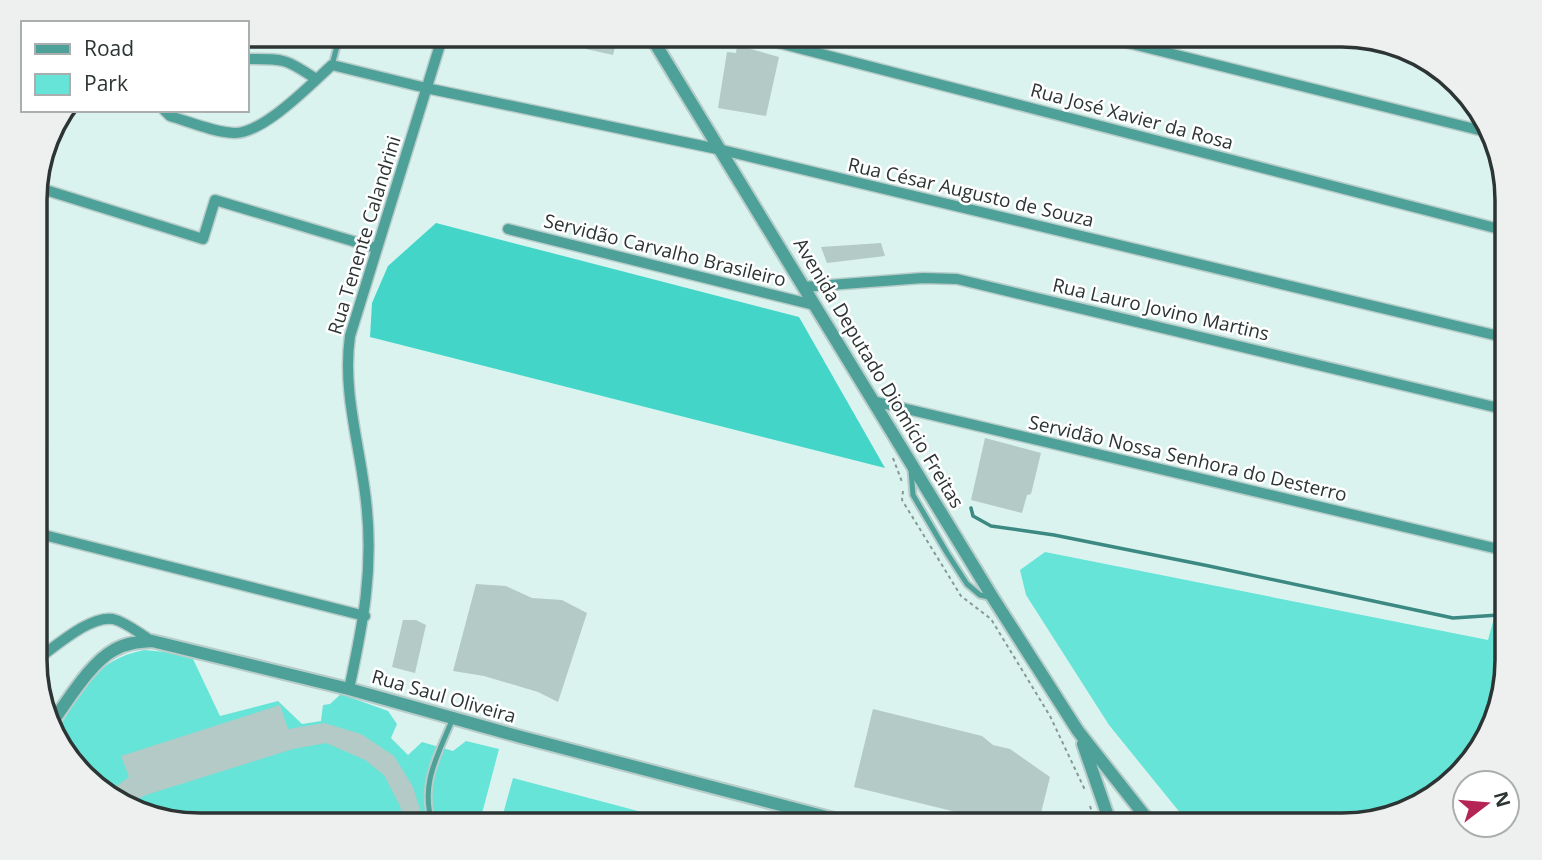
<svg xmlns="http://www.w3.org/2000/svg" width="1542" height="860" viewBox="0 0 1542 860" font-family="'Open Sans',sans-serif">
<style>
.green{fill:#66e4d8}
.forest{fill:#42d5c8}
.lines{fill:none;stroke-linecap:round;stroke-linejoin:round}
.stream{stroke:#3b8982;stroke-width:3.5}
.building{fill:#b3cac7}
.service-casing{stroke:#b8cdca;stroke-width:9}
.minor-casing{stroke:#b8cdca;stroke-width:13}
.tertiary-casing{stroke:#b8cdca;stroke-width:16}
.path{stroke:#879896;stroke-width:2;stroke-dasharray:3.5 3.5;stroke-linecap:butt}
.service{stroke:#4da198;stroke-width:5}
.minor{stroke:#4da198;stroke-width:10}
.tertiary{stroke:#4da198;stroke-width:12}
.labels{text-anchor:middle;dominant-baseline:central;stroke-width:5;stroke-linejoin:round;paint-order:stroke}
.street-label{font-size:19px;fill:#2c3534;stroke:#fff}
.rim{fill:none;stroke:#2c3534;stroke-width:3.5}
</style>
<rect width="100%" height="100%" fill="#dbf3ef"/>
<path class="green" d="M1045,552L1488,640L1507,570V670L1485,742L1433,797L1352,825H1190L1109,725L1026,595L1020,570Z
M144,650L166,652L193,659L220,716L278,701L302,724L321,721L323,705L330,704L341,694L388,711L397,724L391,738L408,755L422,742L453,751L466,741L499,749L479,825H200L118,803L63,752L56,732C82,693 93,660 144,650Z
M513,778L691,825H500Z"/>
<path class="forest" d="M436,223L799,317L885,468L370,337L372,303L388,266Z"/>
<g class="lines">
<path class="stream" d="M971,508L973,516L991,526L1054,535L1209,566L1453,618L1499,615L1507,592"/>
</g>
<path class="building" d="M588,35H614L617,39L613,55L586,49Z
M737,45L779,57L766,116L718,108L727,52L736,53Z
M881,243L885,256L827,263L821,247Z
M985,438L1041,453L1031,494L1027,495L1022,513L971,500Z
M476,584L506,586L532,598L562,600L587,613L558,702L538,692L484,676L453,671Z
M403,620H416L426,625L415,673L392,667Z
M280,705L288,729L324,723L361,734L394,756L413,787L425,825H404L400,806L384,775L365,760L326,743L293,749L146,795L126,805L118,803L107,793L129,777L121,756Z
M873,709L982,736L993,745L1010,749L1050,777L1038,825H1009L854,787Z"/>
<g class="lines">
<defs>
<path id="service" d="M332,65L340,35
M911,470L913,495L947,553L967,584L980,595L989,597
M433,825C419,785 438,755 453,718"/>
<path id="minor" d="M748,35L1507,231
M1096,35L1487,132
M247,59C284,59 285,58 316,79
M164,110L170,116C190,122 213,132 234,133C263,134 311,84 332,65L426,88L722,150L1507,338
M36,187L203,239L215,200L376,248
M508,229L814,305
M803,287L923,278L957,279L1507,410
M873,401L1494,548
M36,533L365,616
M36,660C55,647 90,615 113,619C126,622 140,634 152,641
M349,689C363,624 374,569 366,501C360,445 342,392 350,336L443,35"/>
<path id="tertiary" d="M650,35L993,598L1078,731L1152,825
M52,722C68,701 90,663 114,650C126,643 138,642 152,641L349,689L521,737L857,825
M1083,744L1111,825"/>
</defs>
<use href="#service" class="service-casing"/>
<use href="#minor" class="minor-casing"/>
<use href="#tertiary" class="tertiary-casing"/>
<path class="path" d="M893,458L902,482
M903,491L902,500L961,596L991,619L1050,716L1085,790
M1090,806L1096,825"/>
<use href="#service" class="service"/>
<use href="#minor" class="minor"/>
<use href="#tertiary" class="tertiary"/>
</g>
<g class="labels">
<g class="street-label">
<text transform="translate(1132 116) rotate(15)">Rua José Xavier da Rosa</text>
<text transform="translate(971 192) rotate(13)">Rua César Augusto de Souza</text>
<text transform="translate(364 235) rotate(-73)">Rua Tenente Calandrini</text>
<text transform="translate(665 250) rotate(14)">Servidão Carvalho Brasileiro</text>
<text transform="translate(1161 309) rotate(13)">Rua Lauro Jovino Martins</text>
<text transform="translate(879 373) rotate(59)">Avenida Deputado Diomício Freitas</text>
<text transform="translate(1188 458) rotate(13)">Servidão Nossa Senhora do Desterro</text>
<text transform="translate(444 696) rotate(16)">Rua Saul Oliveira</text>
</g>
</g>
<path d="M0 0H1542V860H0ZM200 47H1342A153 153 0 0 1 1495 200V660A153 153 0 0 1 1342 813H200A153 153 0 0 1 47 660V200A153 153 0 0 1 200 47Z" fill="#eeefef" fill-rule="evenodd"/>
<path class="rim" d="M200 47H1342A153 153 0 0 1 1495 200V660A153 153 0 0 1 1342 813H200A153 153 0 0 1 47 660V200A153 153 0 0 1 200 47Z"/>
<rect x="21" y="21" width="228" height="91" fill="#ffffff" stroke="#abaeae" stroke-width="2"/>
<rect x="35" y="44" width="35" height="10" fill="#4da198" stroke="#abaeae" stroke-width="2"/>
<text x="84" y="56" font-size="21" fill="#2c3534">Road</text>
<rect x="35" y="74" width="35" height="21" fill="#66e4d8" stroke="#abaeae" stroke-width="2"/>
<text x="84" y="91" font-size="21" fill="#2c3534">Park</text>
<g transform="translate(1486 804) rotate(74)"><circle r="33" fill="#ffffff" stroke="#abaeae" stroke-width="2"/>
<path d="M0-5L12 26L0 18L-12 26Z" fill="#b42556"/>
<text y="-10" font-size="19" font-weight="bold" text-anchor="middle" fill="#2c3534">N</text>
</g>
</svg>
